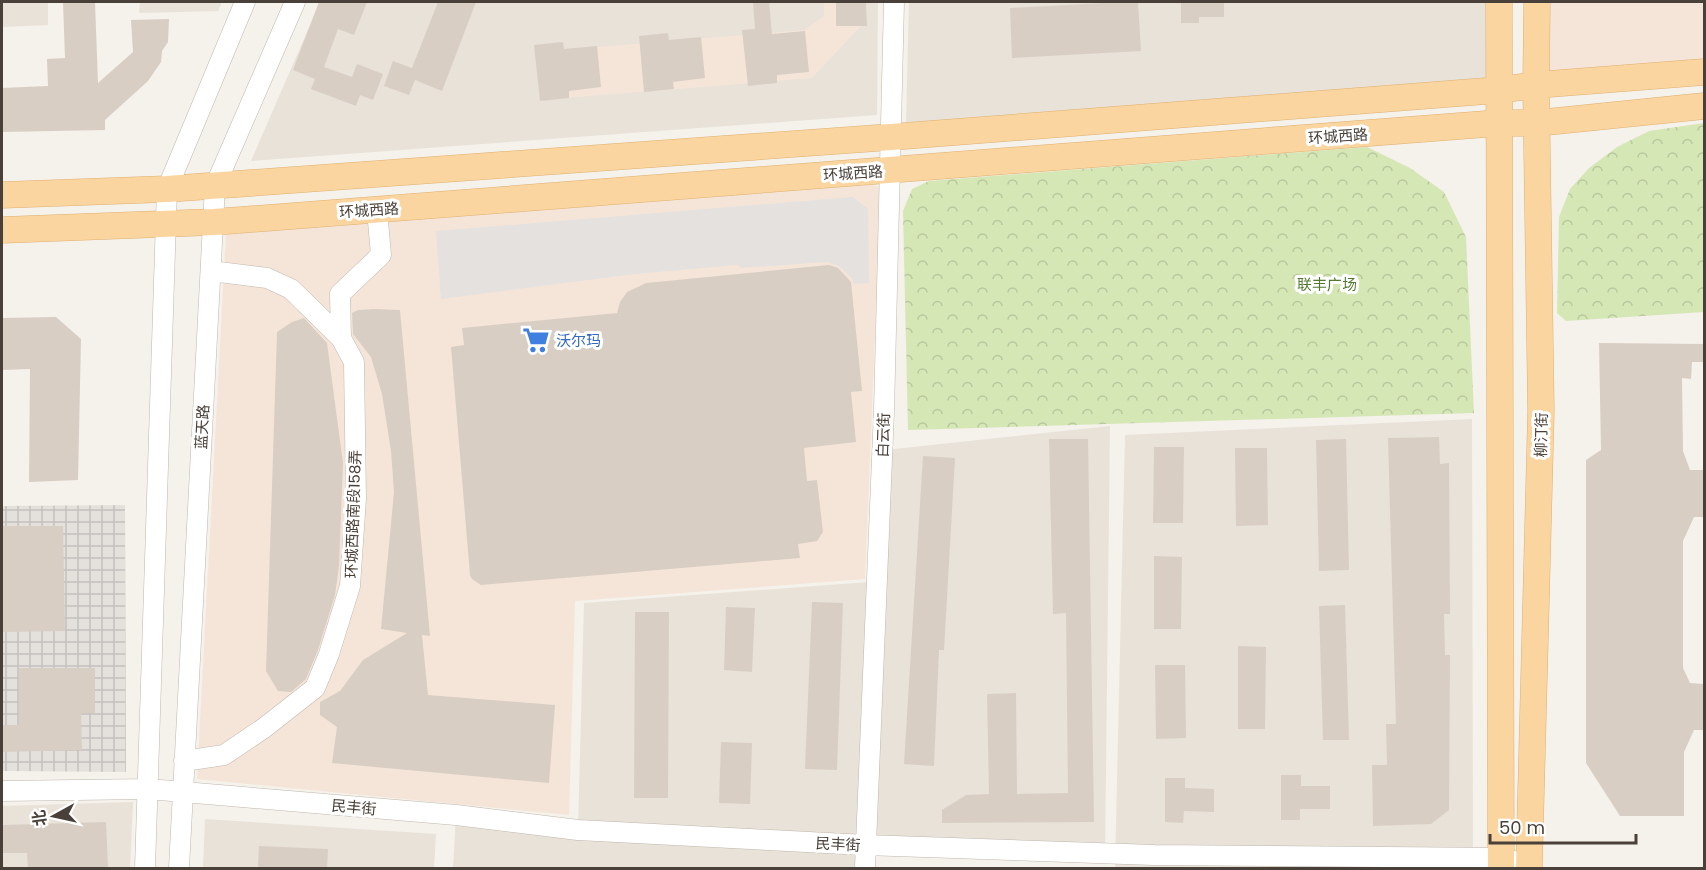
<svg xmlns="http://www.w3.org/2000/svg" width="1706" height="870" viewBox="0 0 1706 870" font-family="Poppins,'Noto Sans SC',sans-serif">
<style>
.residential{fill:#e8e2d9}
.commercial{fill:#f5e5d8}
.industrial{fill:url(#industrial-grid)}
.forest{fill:url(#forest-crowns)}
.parking{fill:#e4e1df}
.building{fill:#d9cec4}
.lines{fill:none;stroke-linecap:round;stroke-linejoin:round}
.minor-casing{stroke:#c0b7ae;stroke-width:21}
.major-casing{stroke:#dfb06e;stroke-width:27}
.minor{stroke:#fff;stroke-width:20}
.major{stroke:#fad59f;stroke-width:26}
.labels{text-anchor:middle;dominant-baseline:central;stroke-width:6;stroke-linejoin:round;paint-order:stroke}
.street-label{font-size:15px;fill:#494139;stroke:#fff}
.park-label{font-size:15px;fill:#53792e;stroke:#fff}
.shop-label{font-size:15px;fill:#366cbe;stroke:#fff;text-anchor:start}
</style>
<defs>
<pattern id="industrial-grid" width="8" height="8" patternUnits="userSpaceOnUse" patternTransform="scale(1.5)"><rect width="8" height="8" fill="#e4e0dc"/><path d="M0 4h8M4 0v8" fill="none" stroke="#c5c1be"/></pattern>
<pattern id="forest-crowns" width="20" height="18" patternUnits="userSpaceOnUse" patternTransform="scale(1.5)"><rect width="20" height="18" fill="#d6e7b6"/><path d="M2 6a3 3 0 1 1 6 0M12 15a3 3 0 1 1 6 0" fill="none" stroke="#b9c79d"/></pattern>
</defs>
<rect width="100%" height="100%" fill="#f5f1eb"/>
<path class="residential" d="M2,2H48V25L2,27Z
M140,2H222L218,11L139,13Z
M320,2H878L877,115L251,161Z
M909,2H1488V80L906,123Z
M1472,419L1473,868H1115L1125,435Z
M1110,426L1105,855L866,845L865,868H453L456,815L578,830L584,603L883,581L885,450Z
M133,802L130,868H2V806Z
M205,819L436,834L434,868H203Z"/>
<path class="commercial" d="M824,2H861V26L812,78L540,100L536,52L804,30L824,16Z
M1543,2H1704V64L1542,77Z
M866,184L881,187L865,579L575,601L569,815L197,779L226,233Z"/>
<path class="industrial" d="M125,505L126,772L2,771V506Z"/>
<path class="forest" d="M1704,123V312L1566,321L1557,313L1559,217L1570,189L1589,168L1617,147L1649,131Z
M1367,147L1410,168L1444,192L1466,237L1474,413L908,430L903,211L912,189L929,181Z"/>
<path class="parking" d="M853,197L868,209L869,283L854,284L852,278L839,266L828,262L740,268L738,265L635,274L441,299L436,231Z"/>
<path class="building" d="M63,2H95L98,83L133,52L131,20L169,19L168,42L162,51L161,62L148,81L105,120V130L2,132V88L48,86L47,59L65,58Z
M319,2H367L354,35L338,29L324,67L352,77L357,64L383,74L373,100L360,95L356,106L311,89L315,79L293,70Z
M438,2H476L442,91L415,80L409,95L384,86L393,61L412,68Z
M753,2H769L772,34L805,31L809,72L777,75V83L748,86L742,30L755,29Z
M836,2H866L867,26H836Z
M1122,2H1138L1141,51L1012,58L1010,8Z
M1181,2H1224V17H1199V23H1181Z
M668,33L669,40L701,37L705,78L673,82L674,89L644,92L639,36Z
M563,42L564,49L597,46L601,87L569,91V98L540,101L534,45Z
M829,265L838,268L851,282L862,391L851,392L856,442L804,448L807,481L817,480L823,532L817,541L798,544L800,558L481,585L472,579L470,575L451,347L464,345L462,328L617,313L620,302L627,292L646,283Z
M374,309L400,310L430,636L422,635L428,695L555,705L549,783L332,763L337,727L320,715V702L340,691L363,660L407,633L381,629L394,492L391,451L382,394L371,357L353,334L352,313L358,310Z
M56,317L81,339L78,480L29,482L30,369L2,370V318Z
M304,318L327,343L343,463L339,566L335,595L318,650L306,679L291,692L278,691L266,671L277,332L292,322Z
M1599,343L1704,344V362H1692L1691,379L1682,378L1683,451L1690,470H1704V517H1694L1683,541V668L1690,683L1704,684V730H1694L1684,752V816H1620L1586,763V460L1601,450Z
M1439,437L1440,464L1449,463L1450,614H1444L1445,655H1450L1449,810L1431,824L1373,826L1372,765H1387L1386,724H1396L1388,438Z
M1049,439H1088L1094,822L942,823V810L966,795L989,794L987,694L1016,693L1017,794L1068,793L1066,613L1053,614Z
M1346,439L1349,570L1319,571L1316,440Z
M1154,447H1184L1183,523H1153Z
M1235,448H1267L1268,525L1236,526Z
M923,456L955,458L944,650H939L934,766L904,764Z
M2,526H63L65,631L2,632Z
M1154,556L1182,557L1181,629H1154Z
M812,602L843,603L837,770L805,769Z
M1345,605L1349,740H1323L1319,606Z
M726,607L755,608L752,672L724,670Z
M635,612H669L668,798H634Z
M1238,646L1266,647L1265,729H1238Z
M1155,665H1185L1186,738L1156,739Z
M19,668H95V713H81L82,750L2,752V725H19Z
M721,742L752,743L750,804L719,803Z
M1281,775H1301V786H1330V809H1300V820H1281Z
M1165,778H1185V788L1214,789V812L1184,811L1183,823L1165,822Z
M106,822L108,868H28L27,853H2V825Z
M259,846L328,849L327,868H258Z"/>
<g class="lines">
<defs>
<path id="minor" d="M341,338L340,294L381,255L377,210
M184,761L224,755L264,728L315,688L329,654L350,586L356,498L354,362L341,338L291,289L267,278L211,271
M2,791L148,789L456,815L578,830L865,845L1154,855L1501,858L1530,865
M145,868L167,189L245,2
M179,868L215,186L295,2
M865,868L884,411L894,2"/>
<path id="major" d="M1499,2L1501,868
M2,195L167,189L891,137L1499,90L1536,85L1704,72
M2,230L214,222L1499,123H1537L1704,106
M1529,868L1541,411L1536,85L1537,2"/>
</defs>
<use href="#minor" class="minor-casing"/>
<use href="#major" class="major-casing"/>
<use href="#minor" class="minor"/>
<use href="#major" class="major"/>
</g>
<defs>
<symbol id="supermarket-bare" viewBox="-9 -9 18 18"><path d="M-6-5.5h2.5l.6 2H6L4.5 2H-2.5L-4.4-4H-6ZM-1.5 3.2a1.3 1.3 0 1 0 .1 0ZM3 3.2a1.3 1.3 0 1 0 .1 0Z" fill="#3f7fe0" stroke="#fff" stroke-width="2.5" paint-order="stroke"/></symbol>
</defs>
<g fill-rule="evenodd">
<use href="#supermarket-bare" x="517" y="321" width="38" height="38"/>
</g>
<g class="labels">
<g class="street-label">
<text transform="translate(1338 136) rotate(-4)">环城西路</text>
<text transform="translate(853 173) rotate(-4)">环城西路</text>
<text transform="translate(369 210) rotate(-4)">环城西路</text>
<text transform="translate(202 427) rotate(-87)">蓝天路</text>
<text transform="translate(883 435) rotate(-88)">白云街</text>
<text transform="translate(1541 435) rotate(-89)">柳汀街</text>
<text transform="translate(353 514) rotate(-88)">环城西路南段158弄</text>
<text transform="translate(354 807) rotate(5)">民丰街</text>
<text transform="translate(838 844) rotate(3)">民丰街</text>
</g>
<g class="park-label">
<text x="1327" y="284">联丰广场</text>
</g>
<g class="shop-label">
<text x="556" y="340">沃尔玛</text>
</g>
</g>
<rect width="1706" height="870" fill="none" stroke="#494139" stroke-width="6"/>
<g transform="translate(54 816) rotate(262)" stroke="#ffffff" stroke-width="4.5" paint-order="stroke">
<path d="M0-4.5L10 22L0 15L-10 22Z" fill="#494139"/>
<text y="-9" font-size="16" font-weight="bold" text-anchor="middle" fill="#494139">北</text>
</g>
<path d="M1490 834v9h146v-9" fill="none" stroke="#494139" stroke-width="3"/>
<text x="1499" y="834" font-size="18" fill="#494139" stroke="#ffffff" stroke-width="4.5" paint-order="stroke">50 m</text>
</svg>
